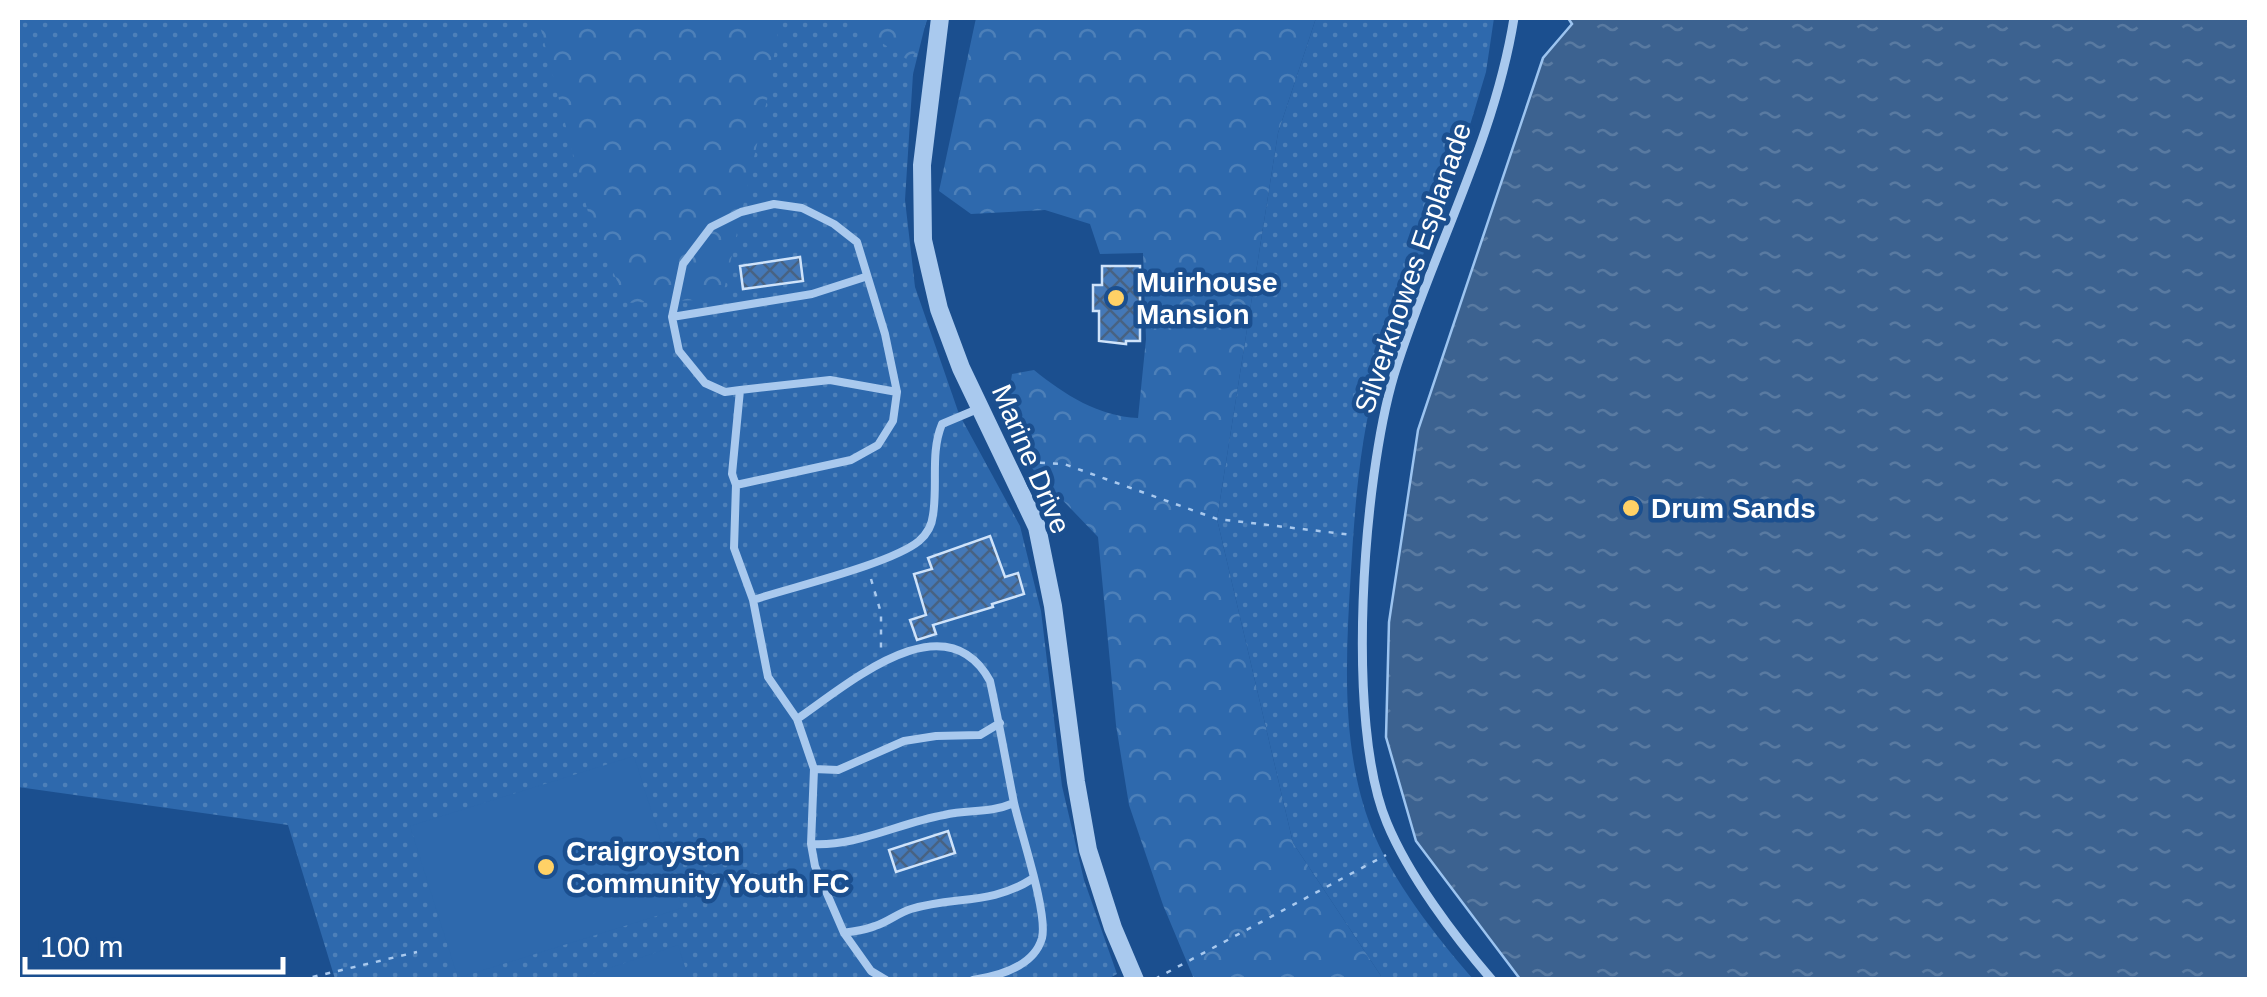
<svg xmlns="http://www.w3.org/2000/svg" width="2267" height="997" viewBox="0 0 2267 997" font-family="Arial,sans-serif">
<style>
.grass{fill:url(#grass-dots)}
.forest{fill:url(#forest-crowns)}
.pitch{fill:#2e69ad}
.water{fill:url(#water-ripples);stroke:#9cc4f0;stroke-width:2.5}
.building{fill:url(#building-cross-hatch);stroke:#cfe3fa;stroke-width:2.5}
.lines{fill:none;stroke-linecap:round;stroke-linejoin:round}
.path{stroke:#a9c9ee;stroke-width:2.5;stroke-dasharray:5 8;stroke-linecap:butt}
.service{stroke:#a9c9ee;stroke-width:8}
.pedestrian{stroke:#a9c9ee;stroke-width:9}
.tertiary{stroke:#a9c9ee;stroke-width:18}
.poi-dot{fill:#ffd166;stroke:#1b4f8f;stroke-width:4}
.labels{text-anchor:middle;dominant-baseline:central;stroke-width:9;stroke-linejoin:round;paint-order:stroke}
.street-label{font-size:28px;fill:#fff;stroke:#1b4f8f}
.poi-label{font-size:28px;font-weight:bold;fill:#fff;stroke:#1b4f8f;text-anchor:start}
</style>
<defs>
<pattern id="grass-dots" width="8" height="8" patternUnits="userSpaceOnUse" patternTransform="scale(2.5)"><rect width="8" height="8" fill="#2e69ad"/><path d="M2 2h.1M6 6h.1" fill="none" stroke="#4d80b9" stroke-width="1.8" stroke-linecap="round"/></pattern>
<pattern id="forest-crowns" width="20" height="18" patternUnits="userSpaceOnUse" patternTransform="scale(2.5)"><rect width="20" height="18" fill="#2e69ad"/><path d="M2 6a3 3 0 1 1 6 0M12 15a3 3 0 1 1 6 0" fill="none" stroke="#4d80b9"/></pattern>
<pattern id="water-ripples" width="26" height="14" patternUnits="userSpaceOnUse" patternTransform="scale(2.5)"><rect width="26" height="14" fill="#3c6290"/><path d="M2 4q2-2 4 0t4 0M15 11q2-2 4 0t4 0" fill="none" stroke="#597aa1"/></pattern>
<pattern id="building-cross-hatch" width="8" height="8" patternUnits="userSpaceOnUse" patternTransform="scale(2.5)"><rect width="8" height="8" fill="#4478b7"/><path d="M0 0l8 8M0 8l8-8" fill="none" stroke="#486282"/></pattern>
</defs>
<rect width="100%" height="100%" fill="#1b4f8f"/>
<path class="grass" d="M18,18H927L913,74L905,200L915,287L959,414L1020,526L1041,611L1062,786L1084,880L1117,974L1106,980L335,979L288,825L18,787Z
M1316,18H1494L1486,72L1460,158L1378,373C1360,438 1355,503 1351,570C1346,654 1340,747 1371,827C1391,879 1437,938 1473,979H1383L1293,843L1217,519L1278,133Z"/>
<path class="forest" d="M538,18H780L767,100L722,299L627,303L590,220Z
M844,18H928L911,62Z
M976,18H1316L1278,133L1217,519L1293,843L1383,979H1194L1163,905L1129,805L1116,725L1098,537L1025,461L1008,400L1012,374L1034,370C1065,395 1098,416 1138,418L1146,339L1143,253L1100,254L1090,224L1045,210L971,214L939,191Z"/>
<path class="pitch" d="M634,756L682,908L458,978L410,826Z
M678,945L689,979H587L586,976Z"/>
<path class="water" d="M1568,18H2249V979H1520L1416,841L1386,737L1389,622L1418,430L1543,58L1572,24Z"/>
<path class="building" d="M800,257L803,281L743,289L740,266Z
M1102,266H1140V341H1126V344L1099,341V311H1093V285H1102Z
M990,536L1005,577L1018,573L1024,594L992,604L993,607L933,625L936,634L917,640L910,620L926,615L914,574L932,569L928,558Z
M948,831L955,853L896,872L889,850Z"/>
<g class="lines">
<path class="path" d="M1027,462L1064,464L1217,519L1353,535
M871,579L881,613V649
M1155,979L1386,855
M300,980L417,952"/>
<path class="service" d="M672,317L812,294L865,277
M740,390L830,380L897,392
M736,485L851,460L878,445L893,421L897,392L885,334L857,242L834,224L802,208L774,204L741,212L711,227L683,264L672,317L679,351L705,383L725,392L740,390L732,474L736,485L734,548L753,600L768,677L797,719L814,769L811,844L815,866L844,933L871,971L886,980
M753,600C792,587 891,564 919,541C927,534 932,525 933,515C938,484 930,453 942,424L980,408
M797,719C847,685 945,598 990,681C999,722 1006,762 1014,803C1021,834 1048,913 1042,938C1034,967 999,976 973,980
M814,769L838,770L904,741L936,736L980,735L1000,723
M811,844C856,847 899,823 944,815C970,809 988,814 1014,803
M844,933C854,931 866,930 875,926C888,922 898,913 911,909C955,896 991,905 1032,879"/>
<path class="pedestrian" d="M1492,980C1454,936 1409,876 1387,823C1345,724 1363,479 1394,375C1431,254 1494,143 1514,18"/>
<path class="tertiary" d="M940,18L922,165L923,240L939,309L961,368L1037,527L1053,606L1076,782L1088,850L1113,928L1135,980"/>
</g>
<g class="poi-dot">
<circle cx="1116" cy="298" r="10"/>
<circle cx="1631" cy="508" r="10"/>
<circle cx="546" cy="867" r="10"/>
</g>
<g class="labels">
<g class="street-label">
<text transform="translate(1413 268) rotate(-71)">Silverknowes Esplanade</text>
<text transform="translate(1031 459) rotate(67)">Marine Drive</text>
</g>
<g class="poi-label">
<text x="1136" y="282">Muirhouse<tspan x="1136" dy="32">Mansion</tspan></text>
<text x="1651" y="508">Drum Sands</text>
<text x="566" y="851">Craigroyston<tspan x="566" dy="32">Community Youth FC</tspan></text>
</g>
</g>
<rect width="2267" height="997" fill="none" stroke="#ffffff" stroke-width="40"/>
<path d="M25 957v15h258v-15" fill="none" stroke="#ffffff" stroke-width="5"/>
<text x="40" y="957" font-size="30" fill="#ffffff" stroke="#1b4f8f" stroke-width="8" paint-order="stroke">100 m</text>
</svg>
